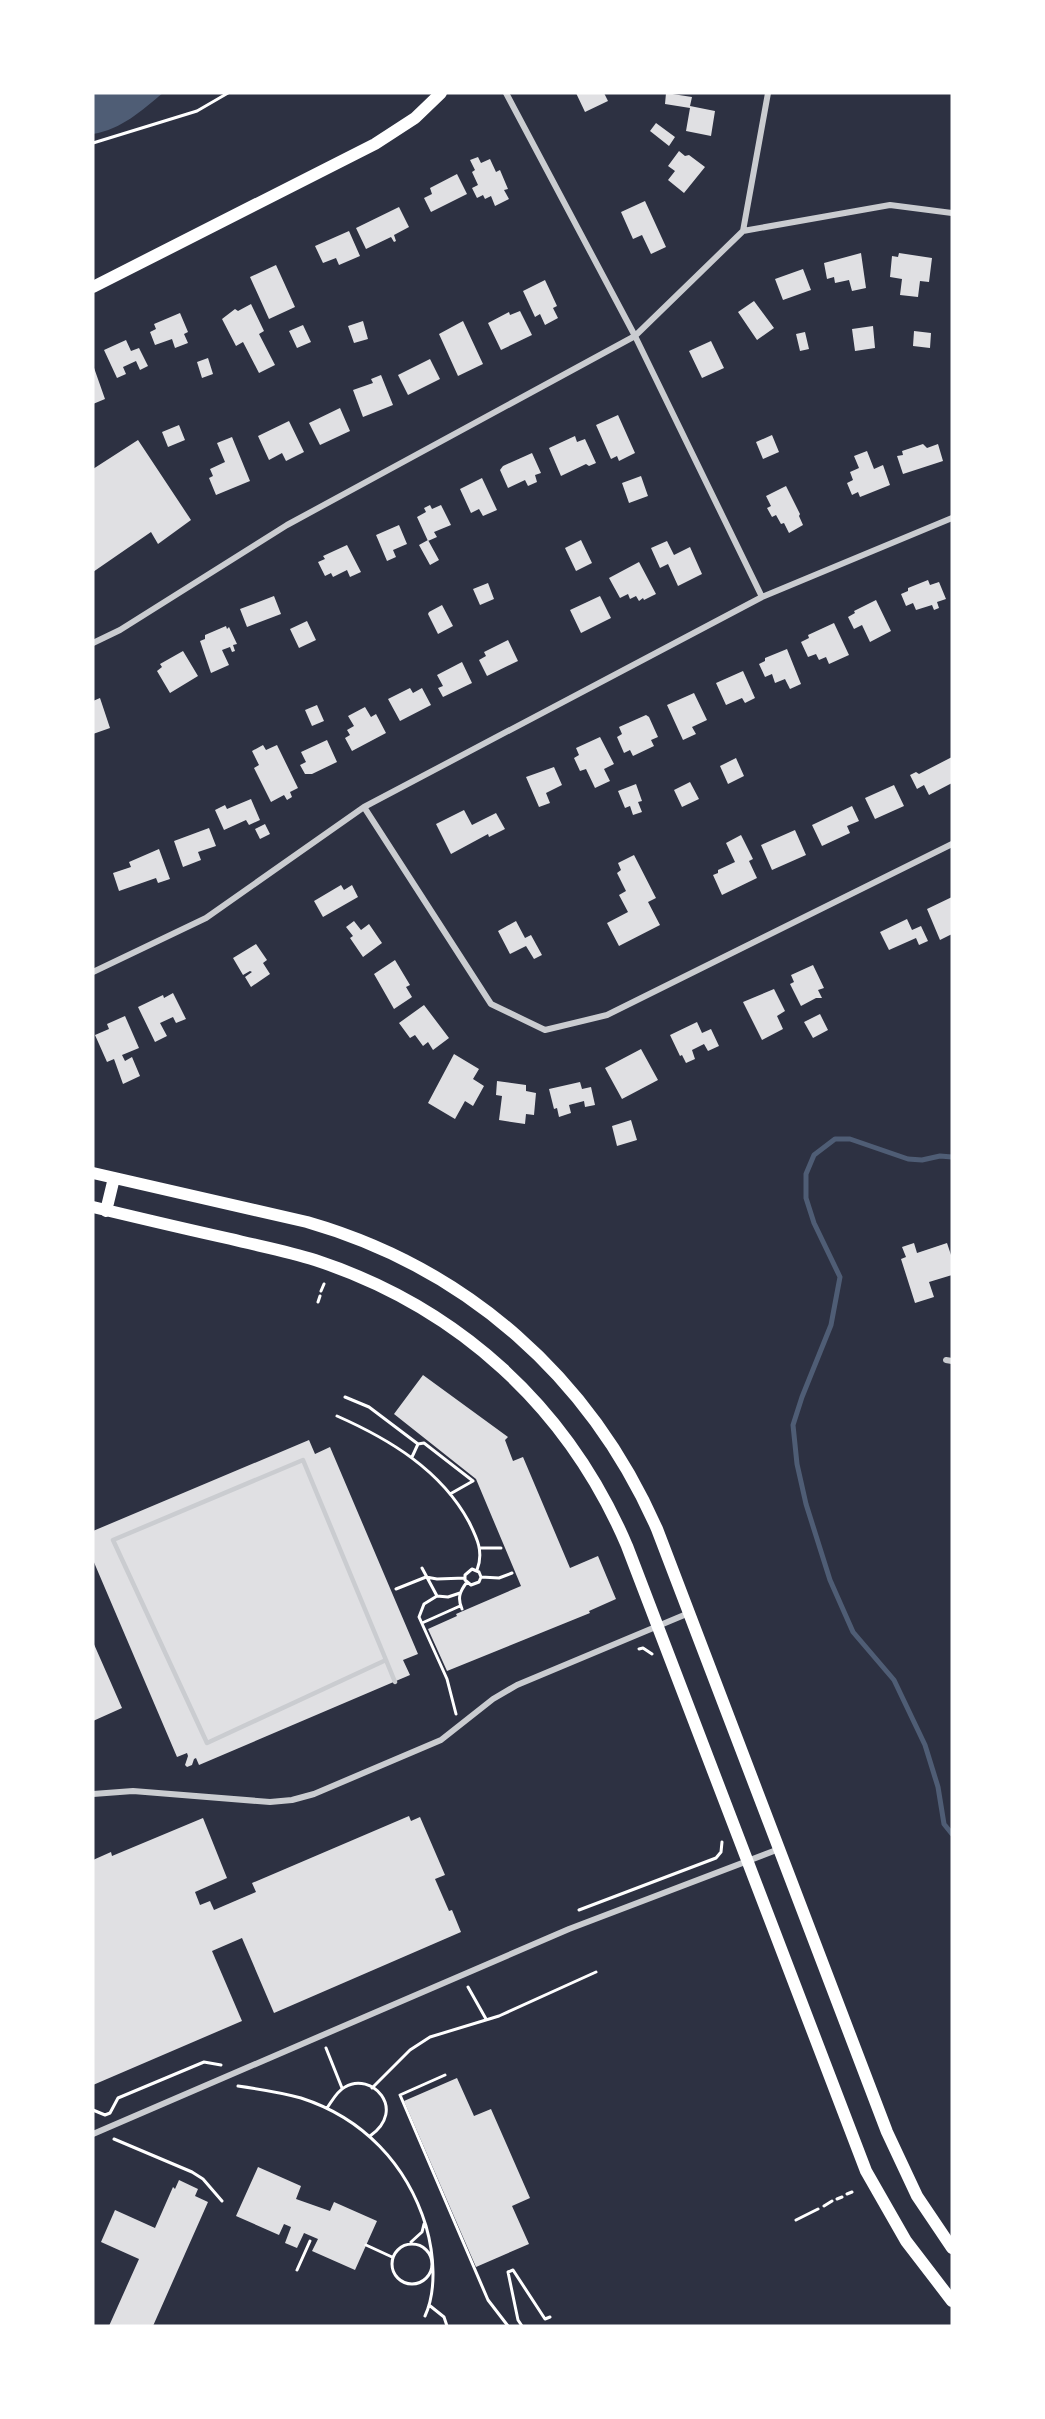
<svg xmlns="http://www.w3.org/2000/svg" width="1045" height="2419" viewBox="0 0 1045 2419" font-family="'IBM Plex Sans',sans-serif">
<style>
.water{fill:#4f5d75}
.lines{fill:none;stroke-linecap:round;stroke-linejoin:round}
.stream{stroke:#4f5d75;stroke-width:5}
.building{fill:#e0e0e3}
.path{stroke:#fff;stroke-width:3}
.service{stroke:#caccd0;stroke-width:4.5}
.minor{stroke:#caccd0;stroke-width:6}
.secondary{stroke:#fff;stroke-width:12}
</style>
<rect width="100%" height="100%" fill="#2d3142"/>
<path class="water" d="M93,93H163C141,111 122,129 93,134Z"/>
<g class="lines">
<path class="stream" d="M952,1157L940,1156L922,1160L908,1159L850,1139H835L814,1155L806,1174V1198L814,1223L840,1277L831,1325L802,1397L793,1425L797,1464L806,1504L830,1580L853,1632L894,1680L925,1745L938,1787L944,1824L952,1834"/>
</g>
<path class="building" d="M576,93H604L608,101L585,112Z
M666,93L692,97L690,106L715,111L711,136L686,131L690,108L665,104Z
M656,123L675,137L669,146L650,131Z
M679,151L685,156L689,155L705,167L684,193L668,180L675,171L668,166Z
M478,157L481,163L490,159L496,172L500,170L508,189L504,190L509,199L495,206L491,196L485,199L483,195L477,198L472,188L478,185L472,172L475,170L470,160Z
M457,174L467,194L431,212L424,198L432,194L430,188Z
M645,201L666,247L651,254L642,235L633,239L621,212Z
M399,207L409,227L394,235L396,241L394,242L391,237L366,249L356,228Z
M349,231L360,256L339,265L336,258L323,263L315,246Z
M861,253L866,288L852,291L849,280L835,283L834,277L827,279L824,263Z
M899,253L932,258L929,282L920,281L918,297L900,295L902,279L890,277L892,256L898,257Z
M276,265L295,307L269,319L250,277Z
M803,269L811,290L783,300L775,279Z
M545,280L557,306L553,308L558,318L545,325L540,314L535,317L523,291Z
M754,301L774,328L757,340L738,312Z
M251,304L264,331L259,334L275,365L259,373L243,342L236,346L222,319L235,309L238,311Z
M520,311L532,335L501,350L488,323L509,312L510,315Z
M180,313L188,332L184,334L188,343L175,348L172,339L155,345L150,332L156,329L154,324Z
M363,321L368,339L354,343L348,326Z
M463,321L483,364L458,376L439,334Z
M303,325L311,342L297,348L289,331Z
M873,326L875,348L855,351L852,329Z
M914,331L931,333L930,348L913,346Z
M805,332L809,349L800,351L796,334Z
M126,340L131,351L139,348L148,366L140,370L136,361L123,367L126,374L117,378L104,350Z
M711,341L724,368L702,378L689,351Z
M208,358L213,374L202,378L197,362Z
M430,359L440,379L408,395L398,375Z
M93,365L105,399L93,404Z
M381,375L393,405L363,417L353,390L373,383L371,379Z
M340,408L350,431L320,445L309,423Z
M618,415L635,453L619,461L617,456L611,459L596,425Z
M289,421L304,452L286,461L282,453L269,460L258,436Z
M179,425L185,440L168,447L162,432Z
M772,435L779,452L763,459L756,442Z
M575,436L577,442L585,439L596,463L589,466L586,464L561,476L549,448Z
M232,437L250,481L216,495L209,478L213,476L210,469L225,462L217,443Z
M138,440L191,520L158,544L151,532L93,572V469Z
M923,444L927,448L938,444L943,461L903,474L897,456L903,455L902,451Z
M867,451L874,469L883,465L890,485L860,497L858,492L852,495L847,483L853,480L850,472L859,468L854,456Z
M532,453L541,473L535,475L537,482L528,486L525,480L508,488L500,470L503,466Z
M641,476L648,496L629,503L622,483Z
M482,478L497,510L483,516L479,509L471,513L460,489Z
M786,486L800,514L799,516L803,525L789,533L784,523L781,524L776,515L772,517L767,508L771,506L766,496Z
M430,505L432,509L441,505L451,525L434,532L437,537L428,541L417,517L426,512L424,508Z
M399,525L407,544L393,550L396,557L387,561L376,535Z
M428,540L439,560L430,565L419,545Z
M581,540L592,563L576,571L565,548Z
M667,541L674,555L690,547L702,574L678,586L668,564L660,568L651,548Z
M347,545L361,572L350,577L347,570L333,577L331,573L325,576L318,562L325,559L323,556Z
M639,562L656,594L644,600L643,598L639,601L636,596L630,599L628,594L620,598L609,578Z
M928,580L930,585L939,582L946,599L937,602L939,608L934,610L932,605L916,610L913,603L906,606L901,594L908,591V588Z
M488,583L494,599L480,605L473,589Z
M274,596L281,614L247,627L240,609Z
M600,596L611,618L581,633L570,610Z
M876,600L891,631L870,642L862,625L854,629L848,617L855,613L854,611Z
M442,605L453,626L438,634L428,614L429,612Z
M307,621L316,640L299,648L290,629Z
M834,623L849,655L829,664L826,657L819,660L816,654L808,657L801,642L809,638L808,635Z
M226,626L227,629L229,627L237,644L233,645L235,651L232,652L230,647L222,650L229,665L211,673L200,641L205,639V635Z
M508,640L518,661L487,676L479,660L486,656L484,652Z
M787,649L801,684L790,689L785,679L775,683L772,674L765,677L759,664L765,661V658Z
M183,651L198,676L170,693L157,671L162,667L160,664Z
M462,662L472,683L443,697L438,688L443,686L437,675Z
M743,671L755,698L745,703L742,698L726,705L716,683Z
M410,688L413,693L422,688L431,705L400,721L388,699Z
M694,693L707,720L692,727L696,734L683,740L667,705Z
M100,698L110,728L93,734V701Z
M317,705L324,721L312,726L305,710Z
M365,707L371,717L376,714L386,733L352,751L345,738L350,735L347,730L354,726L348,716Z
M646,715L649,717L658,737L651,740L654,746L633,756L630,750L624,753L617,737L622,734L619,727Z
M600,737L614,764L604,769L610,781L595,788L586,769L580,771L574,758L579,755L576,748Z
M327,740L337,762L312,774H305L300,765L306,762L301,752Z
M263,745L266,750L277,745L298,788L290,792L292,797L287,800L284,795L271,802L254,768L259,765L252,751Z
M952,757V783L929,795L924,785L917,789L910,775L916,772L919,774Z
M736,758L744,776L728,784L720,766Z
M554,767L562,785L546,793L550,803L539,807L526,777Z
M690,782L699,799L682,807L674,790Z
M636,784L642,801L638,802L642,812L633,815L630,806L625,808L618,791Z
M894,785L904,806L875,819L865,798Z
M251,799L260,820L249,825L246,820L224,830L215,810L225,805L227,809Z
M852,806L859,821L847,826L850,833L822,846L812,825Z
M464,810L472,825L496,813L505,829L489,837L488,834L451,854L436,824Z
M265,824L270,834L260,839L255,829Z
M209,828L216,846L198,852L201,860L183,867L174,841Z
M795,830L806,855L772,870L761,845Z
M741,835L753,859L749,861L757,878L722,895L713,875L718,873V870L735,862L726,843Z
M159,849L170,879L158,883L156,878L119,891L113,873L131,867L129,862Z
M634,855L656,898L648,902L660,925L619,946L607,923L628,912L619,895L626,891L617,873L621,870L618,863Z
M341,885L344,890L352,885L358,897L323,917L314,901Z
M952,897V934L940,940L927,909Z
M907,919L912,930L921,926L928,941L919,945L916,938L889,950L880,932Z
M354,921L361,930L369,924L382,943L363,957L350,938L353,936L346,927Z
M516,921L525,938L531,935L542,955L534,959L526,946L510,954L498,931Z
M256,944L267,960L263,963L270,974L251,987L245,977L252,972L250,971L243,975L233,958Z
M395,960L410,985L406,987L412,997L394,1009L374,974Z
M813,965L824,988L818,990L822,998H816L801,1006L790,984L794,982L791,975Z
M774,989L785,1011L777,1016L783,1029L762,1040L743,1002Z
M173,993L186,1019L176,1023L173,1017L160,1023L167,1036L155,1042L138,1007L163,995L164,998Z
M424,1005L449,1038L433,1050L428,1042L423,1046L415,1035L410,1038L399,1023Z
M820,1014L828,1030L813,1038L804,1022Z
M125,1016L139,1048L122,1055L125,1061L132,1057L140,1076L123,1084L114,1059L107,1062L95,1035L109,1029L107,1024Z
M697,1022L702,1033L711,1029L719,1046L708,1051L704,1044L692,1050L695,1059L686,1063L682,1055L680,1056L670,1035Z
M641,1049L658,1080L622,1099L605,1068Z
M454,1054L479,1069L473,1079L484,1086L473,1106L465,1101L455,1119L428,1103Z
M497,1081L526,1085V1091L536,1093L534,1115L526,1114L525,1124L499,1120L502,1096L496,1095Z
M580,1082L582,1089L591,1087L595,1105L585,1107L584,1101L569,1105L571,1113L559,1117L557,1108L554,1109L549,1089Z
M631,1120L637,1140L617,1146L612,1126Z
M914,1243L917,1253L947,1243L952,1258V1275L929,1282L934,1297L915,1303L901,1259L906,1257L902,1247Z
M423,1375L508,1437L505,1440L513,1461L523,1457L570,1568L598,1556L616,1599L589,1611L590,1613L447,1671L428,1629L457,1616L456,1614L521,1586L476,1479L394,1414Z
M309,1440L315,1454L330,1447L418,1654L403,1660L410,1675L199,1765L196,1758L194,1759L192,1765L187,1767L185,1765L188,1756L187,1753L177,1757L93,1560V1531Z
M93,1642L122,1708L93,1721Z
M409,1816L411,1821L420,1817L445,1875L435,1879L449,1911L452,1910L461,1932L274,2013L242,1938L212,1951L242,2021L93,2085V1860L111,1852L112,1856L203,1818L227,1878L195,1892L200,1905L210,1901L214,1910L256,1892L252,1883Z
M457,2078L474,2116L491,2109L530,2198L512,2206L529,2244L476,2267L404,2101Z
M258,2167L301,2186L296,2199L330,2211L334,2202L377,2221L355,2270L312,2251L318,2239L304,2233L297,2248L285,2243L291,2227L284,2224L279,2235L236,2216Z
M179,2180L198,2189L195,2196L208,2202L153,2326H109L139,2259L101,2242L115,2210L155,2228L173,2187L175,2189Z"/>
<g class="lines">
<path class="path" d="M93,143L197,111L228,93
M321,1291L324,1284
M318,1302L320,1296
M345,1397L369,1407L418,1444L412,1457
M337,1416C389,1439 441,1470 469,1522C477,1538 484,1552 477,1570
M418,1444L424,1443L473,1481L450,1494
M480,1548H501
M422,1568L437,1596L448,1597L460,1593
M481,1577L479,1582L471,1585L465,1580V1575L472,1569L479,1572L481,1577L499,1578L512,1573
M396,1589L426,1577L437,1579L465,1578
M437,1596L424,1604L419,1617L447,1679L456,1714
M462,1609C457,1598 460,1591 467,1582
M422,1623L460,1606
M639,1649L643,1648L652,1654
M579,1910L716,1858L721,1852L722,1842
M468,1987L486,2019
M326,2048L342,2088
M445,2075L400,2095L488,2300L508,2326
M238,2086C259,2089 280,2092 301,2098C363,2118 407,2164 426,2226C434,2254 437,2290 425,2316
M372,2088L410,2050L430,2037L499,2016L596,1972
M327,2108C332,2101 337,2091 345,2087C371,2071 408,2109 370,2136
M93,2110L105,2115L110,2113L118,2098L204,2062L221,2065
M114,2139L192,2172L203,2179L222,2201
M847,2194L852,2192
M837,2199L842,2197
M824,2206L832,2201
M796,2220L818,2209
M411,2242L422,2232L424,2224
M392 2264a20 20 0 1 1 40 0a20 20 0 1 1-40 0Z
M366,2245L392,2257
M297,2270L310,2241
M429,2305L444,2317L447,2326
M522,2326L518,2320L508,2272L513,2270L545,2319L550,2317"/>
<path class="service" d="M386,1660L207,1743L113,1540L303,1460L386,1660L395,1682"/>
<path class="minor" d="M506,93L635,336L762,597
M743,231L768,93
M93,643L120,630L287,525L635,336L743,231L890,205L952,213
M364,807L491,1004L545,1030L607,1015L952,844
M93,972L206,918L364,807L762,597L952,518
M946,1360L952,1361
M93,1794L133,1791L270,1802L292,1800L314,1794L441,1740L493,1699L517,1685L689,1613
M93,2134L569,1929L779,1849"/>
<path class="secondary" d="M93,287L375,144L415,118L441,93
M93,1173L307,1222C467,1268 590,1377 657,1529L887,2132L917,2196L952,2248
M93,1207C139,1218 185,1229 231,1239C259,1246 287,1251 315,1260C458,1307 568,1407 627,1546L866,2171L906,2241L952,2301
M106,1211L114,1178"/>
</g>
<rect width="1045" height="2419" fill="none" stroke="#ffffff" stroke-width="189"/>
</svg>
